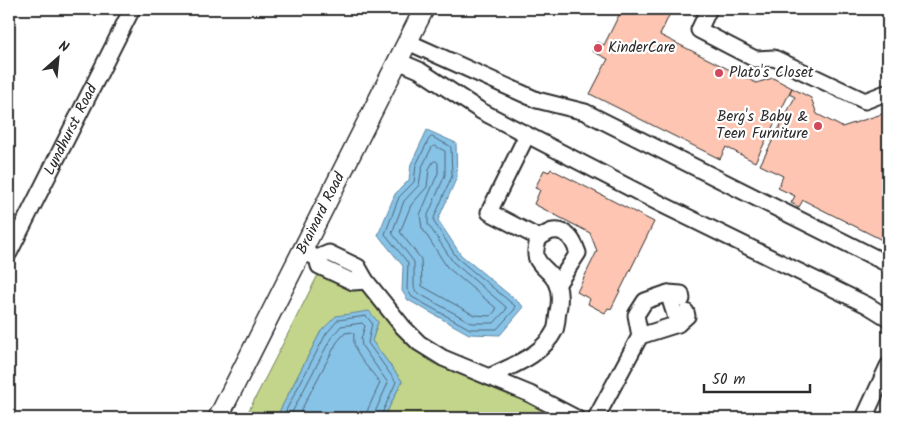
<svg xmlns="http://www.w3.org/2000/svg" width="897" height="427" viewBox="0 0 897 427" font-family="Kalam,sans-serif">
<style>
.green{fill:#c2d58a;stroke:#76805a}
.water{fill:#87c2e7;stroke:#62869c}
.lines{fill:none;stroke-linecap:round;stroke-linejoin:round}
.shore{stroke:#506776;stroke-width:1}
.building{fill:#fdc5b2;stroke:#2b2b2b}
.minor-casing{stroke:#2b2b2b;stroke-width:19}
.major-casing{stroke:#2b2b2b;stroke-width:22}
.minor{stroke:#fff;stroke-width:15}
.major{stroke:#fff;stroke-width:19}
.poi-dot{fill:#d1495b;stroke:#fff;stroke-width:2}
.labels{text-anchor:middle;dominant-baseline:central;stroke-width:4.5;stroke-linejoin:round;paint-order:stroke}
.poi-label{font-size:15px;fill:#2b2b2b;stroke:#fff;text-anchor:start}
.street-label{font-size:15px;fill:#2b2b2b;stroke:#fff}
</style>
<rect width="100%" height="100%" fill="#fff"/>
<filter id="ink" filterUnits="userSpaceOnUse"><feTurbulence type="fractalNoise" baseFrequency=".02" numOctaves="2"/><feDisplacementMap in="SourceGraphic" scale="10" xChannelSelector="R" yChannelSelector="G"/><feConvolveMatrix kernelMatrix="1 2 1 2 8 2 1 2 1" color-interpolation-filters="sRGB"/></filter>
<g filter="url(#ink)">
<path class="green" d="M322,267L366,281L419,343L576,418H384L402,381L372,341L378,322L336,316L321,331L276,418H245Z"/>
<path class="water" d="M427,130L456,143L457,177L438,220L461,255L524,307L500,335L469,334L408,300L402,291L403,266L378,235L395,194L409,180L411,164Z
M369,311L378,322L372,341L402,381L384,418H276L321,331L336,316Z"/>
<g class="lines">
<path class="shore" d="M432,137L450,146L451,148L452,176L434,218V222L457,258L515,306V309L497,329H470L412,297L407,289L408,263L385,234L399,197L414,182L416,165L429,139Z
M435,146L445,151V175L428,215V224L453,262L506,307V310L494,323H472L416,292L414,287V262L392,233L404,201L419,185L422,167L432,147Z
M436,161L438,163V173L420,215L422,228L447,267L496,308V310L491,316L474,315L422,286L421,259L400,232L411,205L427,187L429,169L433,162Z
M282,418L326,334L338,320L366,316L372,323L368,343L396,382L380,418
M289,418L331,338L341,326L362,323L365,326L361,339L362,346L388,383L375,412L374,418
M297,418L337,342L345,333L352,332L354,334C351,354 370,368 380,383L368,409L366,418"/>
</g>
<path class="building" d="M622,9H672L660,35L756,83L773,78L792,88L755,162L726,147L720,159L590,94L608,59L592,51L597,42L604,45Z
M792,88L811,98L817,114L842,127L888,112V243L803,200L799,207L791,203L795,196L778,188L783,176L760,165L795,97L789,94Z
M551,169L654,222L611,309L608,308L605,313L588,304L590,299L577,292L597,251L590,233L534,204L540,190L535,188L544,170L549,172Z"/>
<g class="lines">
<defs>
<g id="minor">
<path d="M709,9L699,30L755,59L774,58L865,101L888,92"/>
<path d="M408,42L537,100L585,112L888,264"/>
<path d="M398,61L419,70L481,111L663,205L867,305L888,318"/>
<path d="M539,238C543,236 549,231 553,231C568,229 574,242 578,253L557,285"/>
<path d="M302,251L317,258L329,253L358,267L366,281L353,282L319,266L317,258"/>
<path id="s1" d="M9,253L132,9"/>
<path d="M366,281L403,327L419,343L443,358L530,394L576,418"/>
<path d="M668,293L681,294L682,299"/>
<path d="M678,324L687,316L686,312"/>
<path d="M489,377C513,365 542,356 555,330C557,325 557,317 558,311C560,304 560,292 557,284C548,264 528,267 539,238L489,212L527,135"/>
<path d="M596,418L640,336L636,315L645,301L668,293L678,324L640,336"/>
<path d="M864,418L888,366"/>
</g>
<g id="major">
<path id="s2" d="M218,418L424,9"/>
</g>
</defs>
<use href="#minor" class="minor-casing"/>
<use href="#major" class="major-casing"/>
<use href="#minor" class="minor"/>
<use href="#major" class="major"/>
</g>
</g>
<g class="poi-dot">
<circle cx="598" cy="48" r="5"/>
<circle cx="719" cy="73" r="5"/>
<circle cx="818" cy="126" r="5"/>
</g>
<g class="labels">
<g class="poi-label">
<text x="608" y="48">KinderCare</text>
<text x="729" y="73">Plato's Closet</text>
<text x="808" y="117" text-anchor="end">Berg's Baby &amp;<tspan x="808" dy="17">Teen Furniture</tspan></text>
</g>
<g class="street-label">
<text stroke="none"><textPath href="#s1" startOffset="138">Lyndhurst Road</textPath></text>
<text stroke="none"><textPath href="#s2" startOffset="229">Brainard Road</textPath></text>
</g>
</g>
<rect width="897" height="427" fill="none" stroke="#fff" stroke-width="30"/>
<rect x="15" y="15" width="867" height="397" fill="none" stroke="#2b2b2b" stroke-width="2" filter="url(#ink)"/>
<g transform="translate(58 58) rotate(27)" stroke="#ffffff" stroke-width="4" paint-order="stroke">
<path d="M0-4L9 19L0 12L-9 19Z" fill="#2b2b2b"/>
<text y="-8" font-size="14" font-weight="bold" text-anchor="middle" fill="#2b2b2b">N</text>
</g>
<path d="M704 384v8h106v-8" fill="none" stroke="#2b2b2b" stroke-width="2.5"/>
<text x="712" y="384" font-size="15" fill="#2b2b2b" stroke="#ffffff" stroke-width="4" paint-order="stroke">50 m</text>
</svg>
